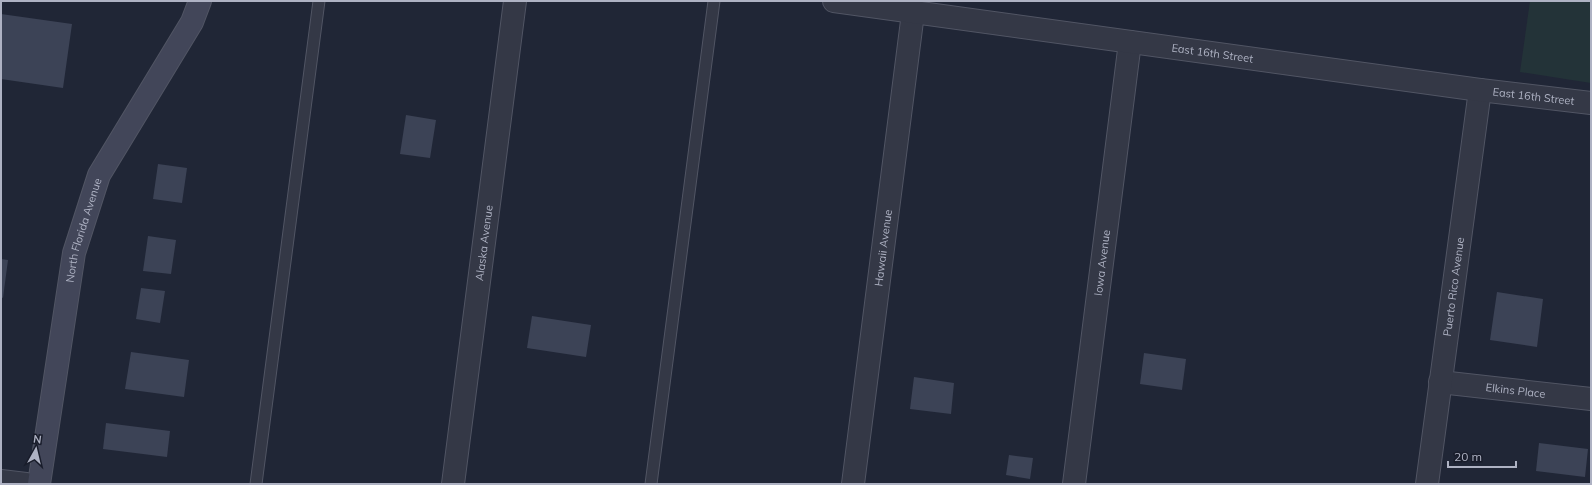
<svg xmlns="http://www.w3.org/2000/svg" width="1592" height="485" viewBox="0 0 1592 485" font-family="Mulish,sans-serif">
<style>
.green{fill:#233338}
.building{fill:#3c4356}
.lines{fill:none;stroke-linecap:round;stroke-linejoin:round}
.service-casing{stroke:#515564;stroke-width:13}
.minor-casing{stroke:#515564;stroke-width:24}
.tertiary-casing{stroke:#515564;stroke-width:24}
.secondary-casing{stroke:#515564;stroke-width:24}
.service{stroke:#343846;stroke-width:11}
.minor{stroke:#343846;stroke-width:22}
.tertiary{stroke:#343846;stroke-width:22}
.secondary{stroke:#424659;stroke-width:22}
.labels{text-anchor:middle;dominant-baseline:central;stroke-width:4;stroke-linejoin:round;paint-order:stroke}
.street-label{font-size:11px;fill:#aeb2c3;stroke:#191d2b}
</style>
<rect width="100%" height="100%" fill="#202636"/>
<path class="green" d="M1530,1H1591V83L1520,72Z"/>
<path class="building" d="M1,14L72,24L63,88L1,79Z
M406,115L436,120L430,158L400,154Z
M158,164L187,168L182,203L153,199Z
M148,236L176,240L171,274L143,271Z
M1,259L8,260L3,298L1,297Z
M141,288L165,291L160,323L136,319Z
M1497,292L1543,299L1537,347L1490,340Z
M532,316L591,325L586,357L527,348Z
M131,352L189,360L184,397L125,389Z
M1144,353L1186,359L1182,390L1140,384Z
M914,377L954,383L951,414L910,409Z
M106,423L170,431L167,457L103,449Z
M1539,443L1588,449L1585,477L1536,471Z
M1009,455L1033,458L1030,479L1006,475Z"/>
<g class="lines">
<defs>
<path id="service" d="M256,484L319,1
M651,484L714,1"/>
<g id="minor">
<path id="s1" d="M1440,382L1591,399"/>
<path d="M1,481L26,484"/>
<path id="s2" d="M453,484L515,1"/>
<path id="s3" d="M853,484L913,13"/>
<path id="s4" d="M1074,484L1130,42"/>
<path id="s5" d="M1427,484L1480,90"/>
</g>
<g id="tertiary">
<path id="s6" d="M834,1L1480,90L1591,103"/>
</g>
<g id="secondary">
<path id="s7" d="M39,484L74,253L99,175L192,22L200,1"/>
</g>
</defs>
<use href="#service" class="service-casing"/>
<use href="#minor" class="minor-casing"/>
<use href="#tertiary" class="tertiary-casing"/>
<use href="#secondary" class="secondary-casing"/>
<use href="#service" class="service"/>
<use href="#minor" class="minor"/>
<use href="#tertiary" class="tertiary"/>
<use href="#secondary" class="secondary"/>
</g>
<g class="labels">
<g class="street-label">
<text stroke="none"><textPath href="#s6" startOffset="382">East 16th Street</textPath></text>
<text stroke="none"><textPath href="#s6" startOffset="706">East 16th Street</textPath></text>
<text stroke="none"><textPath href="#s7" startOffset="258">North Florida Avenue</textPath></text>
<text stroke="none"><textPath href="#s2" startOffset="243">Alaska Avenue</textPath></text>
<text stroke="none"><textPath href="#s3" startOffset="238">Hawaii Avenue</textPath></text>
<text stroke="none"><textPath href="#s4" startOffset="223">Iowa Avenue</textPath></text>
<text stroke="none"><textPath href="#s5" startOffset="199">Puerto Rico Avenue</textPath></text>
<text stroke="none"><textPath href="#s1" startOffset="76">Elkins Place</textPath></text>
</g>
</g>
<rect width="1592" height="485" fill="none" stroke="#aeb2c3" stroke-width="4"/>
<g transform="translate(36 449) rotate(8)" stroke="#191d2b" stroke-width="3" paint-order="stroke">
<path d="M0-3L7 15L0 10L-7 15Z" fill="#aeb2c3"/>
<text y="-6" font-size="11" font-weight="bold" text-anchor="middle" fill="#aeb2c3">N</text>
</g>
<path d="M1448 461v6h68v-6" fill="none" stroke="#aeb2c3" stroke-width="2"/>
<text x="1454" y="461" font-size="12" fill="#aeb2c3" stroke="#191d2b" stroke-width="3" paint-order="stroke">20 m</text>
</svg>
